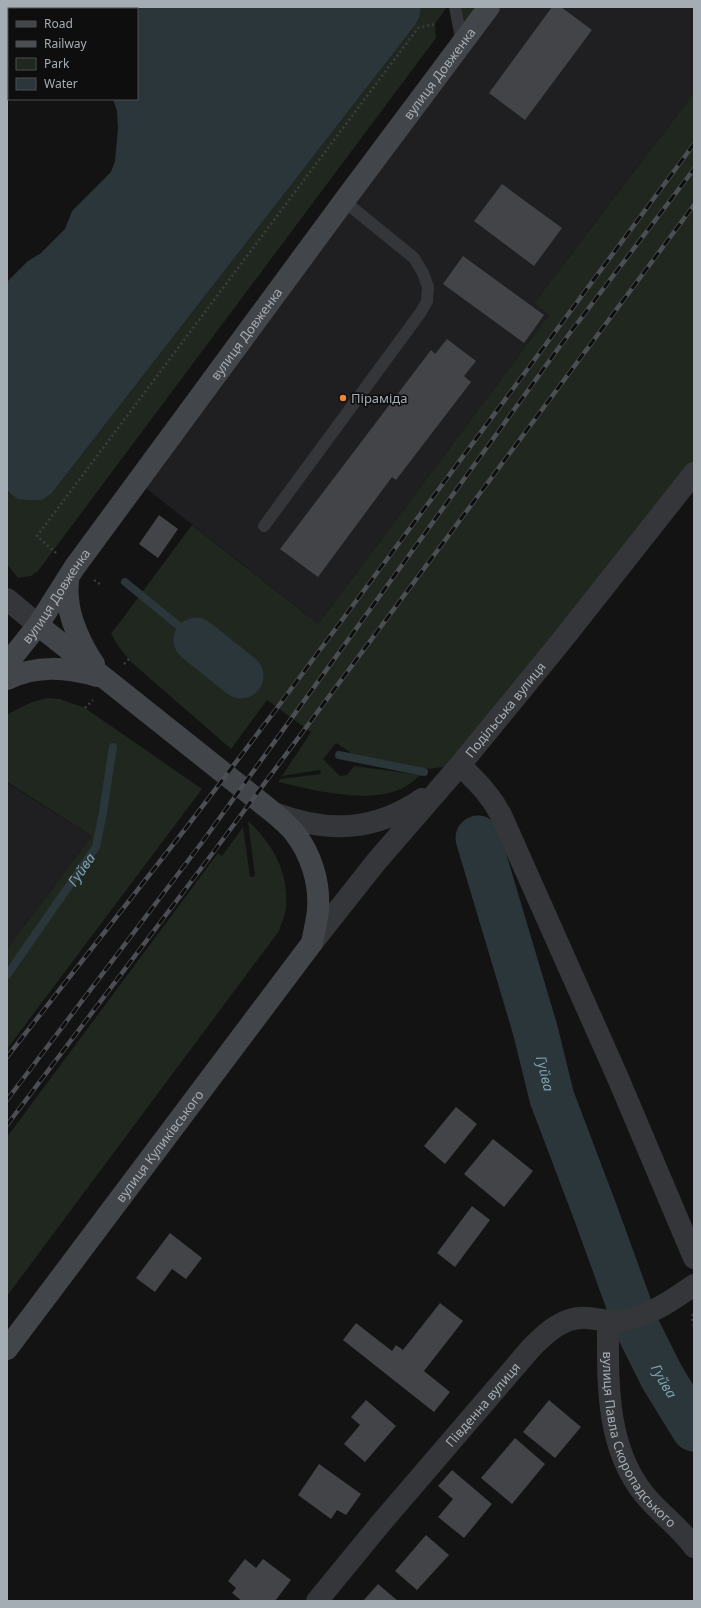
<svg xmlns="http://www.w3.org/2000/svg" width="701" height="1608" viewBox="0 0 701 1608" font-family="'Noto Sans',sans-serif">
<style>
.built{fill:#1f1f21}
.green{fill:#1f271f}
.water{fill:#2b363a}
.lines{fill:none;stroke-linecap:round;stroke-linejoin:round}
.stream{stroke:#2b363a;stroke-width:8}
.river{stroke:#2b363a;stroke-width:45}
.building{fill:#424447}
.path{stroke:#3a3d40;stroke-width:2.5;stroke-dasharray:2 3;stroke-linecap:butt}
.lane{stroke:#343639;stroke-width:12}
.street{stroke:#343639;stroke-width:22}
.secondary{stroke:#424549;stroke-width:22}
.rail-casing{stroke:#4b4e52;stroke-width:4.5}
.rail{stroke:#0e0e0f;stroke-width:3;stroke-dasharray:9;stroke-linecap:butt}
.poi-dot{fill:#ed8732;stroke:#0e0e0f;stroke-width:1.5}
.labels{text-anchor:middle;dominant-baseline:central;stroke-width:3.5;stroke-linejoin:round;paint-order:stroke}
.street-label{font-size:13px;fill:#a5adb4;stroke:#0e0e0f}
.poi-label{font-size:13px;fill:#a5adb4;stroke:#0e0e0f;text-anchor:start}
.water-label{font-size:14px;font-style:italic;fill:#7ca2af;stroke:#0e0e0f}
</style>
<rect width="100%" height="100%" fill="#131314"/>
<path class="built" d="M489,7H694V93L534,303L549,315L318,624L138,482Z
M7,783L92,836L7,949Z"/>
<path class="green" d="M420,7H447L435,24L436,38L38,571L31,576L18,578L7,564V491L8,493H52L416,24L419,18Z
M455,7H489L462,44Z
M694,93V470L460,765L427,769L353,754L336,743L323,759L340,776L347,775L354,766L421,775C415,779 409,785 403,788C368,805 314,790 278,782L280,779L321,774L320,770L282,776L311,732L267,700L231,749L130,661L119,647L111,634L192,525L318,624L549,315L534,303Z
M48,698L60,699L85,708L202,789L7,1049V949L92,836L7,782V715C20,707 32,701 48,698Z
M248,821C272,843 289,872 286,907C286,914 281,923 279,931L7,1296V1137L218,853L222,856L243,827L250,877L255,876Z"/>
<path class="water" d="M7,7H60V9H9V50L7,51Z
M87,7H420C421,13 419,19 416,24L52,493L42,500H28L18,499L7,491V282L28,261L41,253L65,229L72,211L111,172L115,161L118,128L117,111L113,99H137V9H88Z"/>
<g class="lines">
<g class="stream">
<path d="M125,582L196,640"/>
<path d="M339,755L424,772"/>
<path id="s1" d="M7,975L96,847L103,812L113,747"/>
</g>
<g class="river">
<path d="M196,640L241,676"/>
<path id="s2" d="M478,838L535,1029L552,1098L596,1214L629,1305"/>
<path id="s3" d="M639,1331L662,1377L694,1429"/>
</g>
</g>
<path class="building" d="M552,7H561L592,30L525,120L489,93Z
M502,184L562,228L534,266L474,221Z
M463,256L544,315L524,343L443,284Z
M447,339L476,361L464,376L471,382L396,480L392,477L318,577L280,549L431,350L435,354Z
M159,515L178,529L158,558L139,544Z
M456,1107L477,1124L445,1164L424,1146Z
M493,1139L533,1171L504,1207L464,1174Z
M472,1206L490,1220L455,1267L437,1253Z
M170,1233L202,1258L186,1279L172,1269L155,1292L136,1278Z
M440,1303L463,1321L424,1371L450,1392L434,1412L343,1340L356,1323L392,1351L396,1345L403,1350Z
M366,1400L396,1426L365,1462L344,1444L360,1425L351,1417Z
M549,1400L581,1427L555,1458L523,1432Z
M515,1438L545,1464L512,1504L481,1478Z
M319,1464L361,1494L346,1515L337,1510L331,1519L298,1495Z
M452,1470L492,1504L464,1538L438,1517L453,1499L438,1486Z
M426,1535L449,1555L417,1590L395,1571Z
M245,1559L256,1568L263,1559L291,1580L275,1601H242L232,1593L236,1588L228,1581Z
M378,1584L398,1601H363Z"/>
<g class="lines">
<path class="path" d="M56,553L37,536L418,28L435,24
M94,580L100,584
M124,664L129,659
M85,708L93,700
M693,1314L692,1318L694,1326"/>
<path class="lane" d="M455,7L462,44
M264,526L421,312L427,301L428,287L423,273L414,258L344,201"/>
<g class="street">
<path d="M7,599L38,625"/>
<path d="M460,765C477,782 490,794 501,815L618,1078L694,1258"/>
<path d="M274,813C327,833 374,832 422,799"/>
<path id="s4" d="M312,943L376,862L460,765L563,639L694,473"/>
<path id="s5" d="M608,1321C608,1380 605,1445 644,1494C659,1513 680,1527 694,1547"/>
<path id="s6" d="M317,1601L381,1523L532,1347C547,1332 564,1316 587,1318C601,1319 612,1323 626,1320C651,1315 674,1299 694,1285"/>
</g>
<g class="secondary">
<path d="M68,579C68,585 67,591 68,598C69,619 82,647 94,664"/>
<path id="s7" d="M7,664L38,625L74,568L344,201L489,7"/>
<path d="M7,679C37,665 66,667 97,676"/>
<path id="s8" d="M7,1349L312,943C314,932 317,921 318,910C320,882 311,854 294,832C288,825 281,819 274,813L38,625"/>
</g>
<defs>
<path id="rail" d="M7,1057L186,828L277,708L694,144
M7,1100L203,841L560,346L694,169
M7,1125L215,850L694,205"/>
</defs>
<use href="#rail" class="rail-casing"/>
<use href="#rail" class="rail"/>
</g>
<circle class="poi-dot" cx="343" cy="398" r="4"/>
<g class="labels">
<g class="street-label">
<text stroke="none"><textPath href="#s7" startOffset="732">вулиця Довженка</textPath></text>
<text stroke="none"><textPath href="#s7" startOffset="408">вулиця Довженка</textPath></text>
<text stroke="none"><textPath href="#s7" startOffset="84">вулиця Довженка</textPath></text>
<text stroke="none"><textPath href="#s4" startOffset="303">Подільська вулиця</textPath></text>
<text stroke="none"><textPath href="#s8" startOffset="254">вулиця Куликівського</textPath></text>
<text stroke="none"><textPath href="#s6" startOffset="257">Південна вулиця</textPath></text>
<text stroke="none"><textPath href="#s5" startOffset="127">вулиця Павла Скоропадського</textPath></text>
</g>
<g class="poi-label">
<text x="351" y="398">Піраміда</text>
</g>
<g class="water-label">
<text stroke="none"><textPath href="#s1" startOffset="129">Гуйва</textPath></text>
<text stroke="none"><textPath href="#s2" startOffset="245">Гуйва</textPath></text>
<text stroke="none"><textPath href="#s3" startOffset="56">Гуйва</textPath></text>
</g>
</g>
<rect width="701" height="1608" fill="none" stroke="#a5adb4" stroke-width="16"/>
<rect x="8" y="8" width="130" height="92" fill="#0e0e0f" stroke="#4a4e51"/>
<rect x="16" y="21" width="20" height="6" fill="#424549" stroke="#4a4e51"/>
<text x="44" y="28" font-size="12" fill="#a5adb4">Road</text>
<rect x="16" y="41" width="20" height="6" fill="#4b4e52" stroke="#4a4e51"/>
<text x="44" y="48" font-size="12" fill="#a5adb4">Railway</text>
<rect x="16" y="58" width="20" height="12" fill="#1f271f" stroke="#4a4e51"/>
<text x="44" y="68" font-size="12" fill="#a5adb4">Park</text>
<rect x="16" y="78" width="20" height="12" fill="#2b363a" stroke="#4a4e51"/>
<text x="44" y="88" font-size="12" fill="#a5adb4">Water</text>
</svg>
